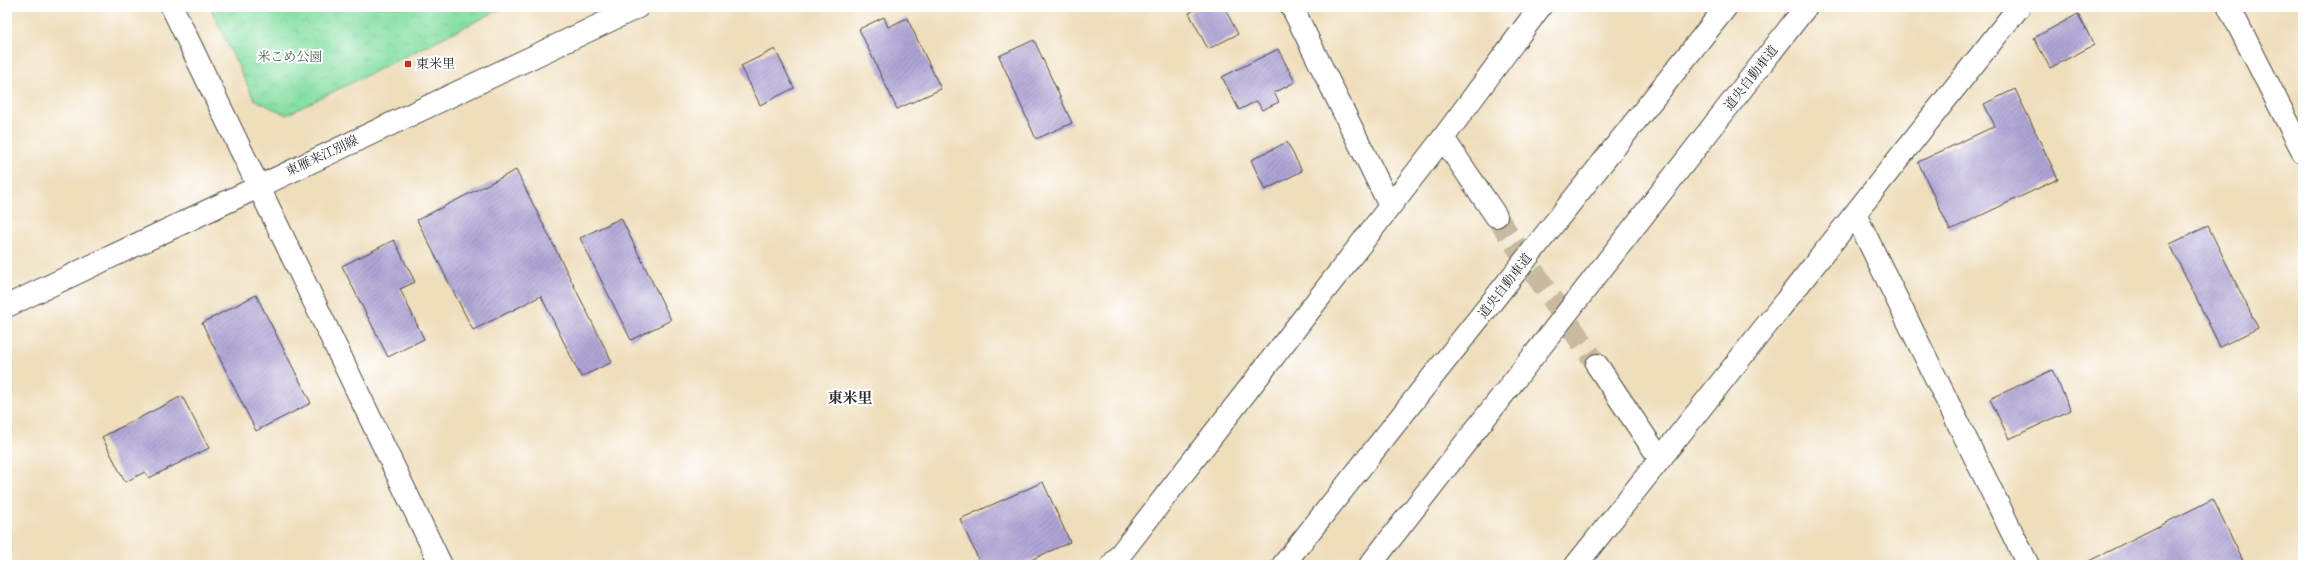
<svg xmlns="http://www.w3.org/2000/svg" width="2310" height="572" viewBox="0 0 2310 572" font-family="'Libre Bodoni','Noto Serif JP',serif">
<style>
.park{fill:url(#park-crowns);stroke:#588568}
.building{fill:url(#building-hatch)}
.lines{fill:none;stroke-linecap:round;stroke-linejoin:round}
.minor-tunnel{stroke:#c8ba9f;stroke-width:22;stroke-dasharray:22 11;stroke-linecap:butt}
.minor-casing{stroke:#484641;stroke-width:24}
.major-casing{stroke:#484641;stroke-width:24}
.highway-casing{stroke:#484641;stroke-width:24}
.minor{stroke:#fff;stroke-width:22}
.major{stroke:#fff;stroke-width:22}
.highway{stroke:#fff;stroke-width:22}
.poi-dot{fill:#c8321e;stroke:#fff;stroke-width:1.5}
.labels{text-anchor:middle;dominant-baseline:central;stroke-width:4;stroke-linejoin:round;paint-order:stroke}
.park-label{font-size:13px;fill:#46614f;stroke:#fff}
.poi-label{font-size:13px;fill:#2b2b2b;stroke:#fff;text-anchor:start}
.street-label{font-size:13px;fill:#2b2b2b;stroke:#fff}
.quarter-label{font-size:15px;font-weight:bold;fill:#2b2b2b;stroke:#fff}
</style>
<defs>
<pattern id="park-crowns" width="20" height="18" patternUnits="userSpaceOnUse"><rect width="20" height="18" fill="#86dfa4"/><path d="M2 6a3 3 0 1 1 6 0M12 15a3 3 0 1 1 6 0" fill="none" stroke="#74c08d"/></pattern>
<pattern id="building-hatch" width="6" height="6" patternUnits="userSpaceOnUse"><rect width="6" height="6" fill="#afa4d5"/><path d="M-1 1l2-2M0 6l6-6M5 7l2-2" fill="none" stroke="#8f86ad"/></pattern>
</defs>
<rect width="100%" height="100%" fill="#fff"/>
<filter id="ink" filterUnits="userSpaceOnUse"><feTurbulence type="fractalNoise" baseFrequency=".025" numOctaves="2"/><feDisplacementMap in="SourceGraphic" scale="8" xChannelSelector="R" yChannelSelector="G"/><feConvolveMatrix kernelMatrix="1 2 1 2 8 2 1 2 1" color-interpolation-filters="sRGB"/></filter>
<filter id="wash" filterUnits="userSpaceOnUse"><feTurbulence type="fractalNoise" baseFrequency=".012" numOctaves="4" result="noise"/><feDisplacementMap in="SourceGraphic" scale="16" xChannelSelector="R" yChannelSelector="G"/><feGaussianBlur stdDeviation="0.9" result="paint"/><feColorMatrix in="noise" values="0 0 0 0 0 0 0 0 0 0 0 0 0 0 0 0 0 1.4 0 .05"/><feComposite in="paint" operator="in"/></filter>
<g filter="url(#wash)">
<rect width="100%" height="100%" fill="#efdebc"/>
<path class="park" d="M210,7H505L286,115L254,99Z"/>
<g id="blocks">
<path class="building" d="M1201,7H1224L1238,34L1208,49L1189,13Z
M2078,14L2094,45L2050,68L2034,38Z
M884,17L888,27L907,18L941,89L897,109L859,29Z
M1034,40L1072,123L1036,139L999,56Z
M775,49L794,88L760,105L741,66Z
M1278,49L1295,82L1274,93L1279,102L1262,110L1257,101L1239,110L1222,77Z
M2015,89L2058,179L1950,230L1918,162L1995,126L1984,104Z
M1287,142L1302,171L1265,190L1251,160Z
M516,170L612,362L581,377L541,296L473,330L417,220Z
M621,218L671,320L631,340L580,238Z
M2208,226L2258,328L2220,347L2170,244Z
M394,240L415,282L400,289L424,339L388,357L342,266Z
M256,295L311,403L256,431L202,323Z
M2052,370L2071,410L2009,439L1990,399Z
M182,396L209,448L149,478L145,472L125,482L102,437Z
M1043,482L1070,542L1020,565H981L960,519Z
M2213,499L2245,565H2081Z"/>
</g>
</g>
<g filter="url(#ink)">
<use href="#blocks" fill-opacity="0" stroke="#484641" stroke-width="1"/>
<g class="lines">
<path class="minor-tunnel" d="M1496,216L1597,365"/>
<defs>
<path id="minor" d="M172,7L441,565
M1292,7L1390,206
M2229,7L2303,152
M1443,138L1496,216
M1855,214L2028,565
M1597,365L1660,459
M1112,565L1443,138L1540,7
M1576,565L2019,7"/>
<path id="major" d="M7,306L638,7"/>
<path id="highway" d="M1283,565L1726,7
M1370,565L1806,7"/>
</defs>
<use href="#minor" class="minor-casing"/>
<use href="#major" class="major-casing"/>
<use href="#highway" class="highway-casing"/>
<use href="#minor" class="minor"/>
<use href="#major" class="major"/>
<use href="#highway" class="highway"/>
</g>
</g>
<rect class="poi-dot" x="404" y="60" width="8" height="8" rx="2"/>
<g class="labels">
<g class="park-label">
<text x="290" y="57">米こめ公園</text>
</g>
<g class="poi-label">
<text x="416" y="64">東米里</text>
</g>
<g class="street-label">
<text transform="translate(1751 78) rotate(-52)">道央自動車道</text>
<text transform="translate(322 156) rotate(-25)">東雁来江別線</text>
<text transform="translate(1505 286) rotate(-52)">道央自動車道</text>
</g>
<g class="quarter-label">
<text x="850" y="398">東米里</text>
</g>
</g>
<rect width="2310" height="572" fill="none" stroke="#fff" stroke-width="24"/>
</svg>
